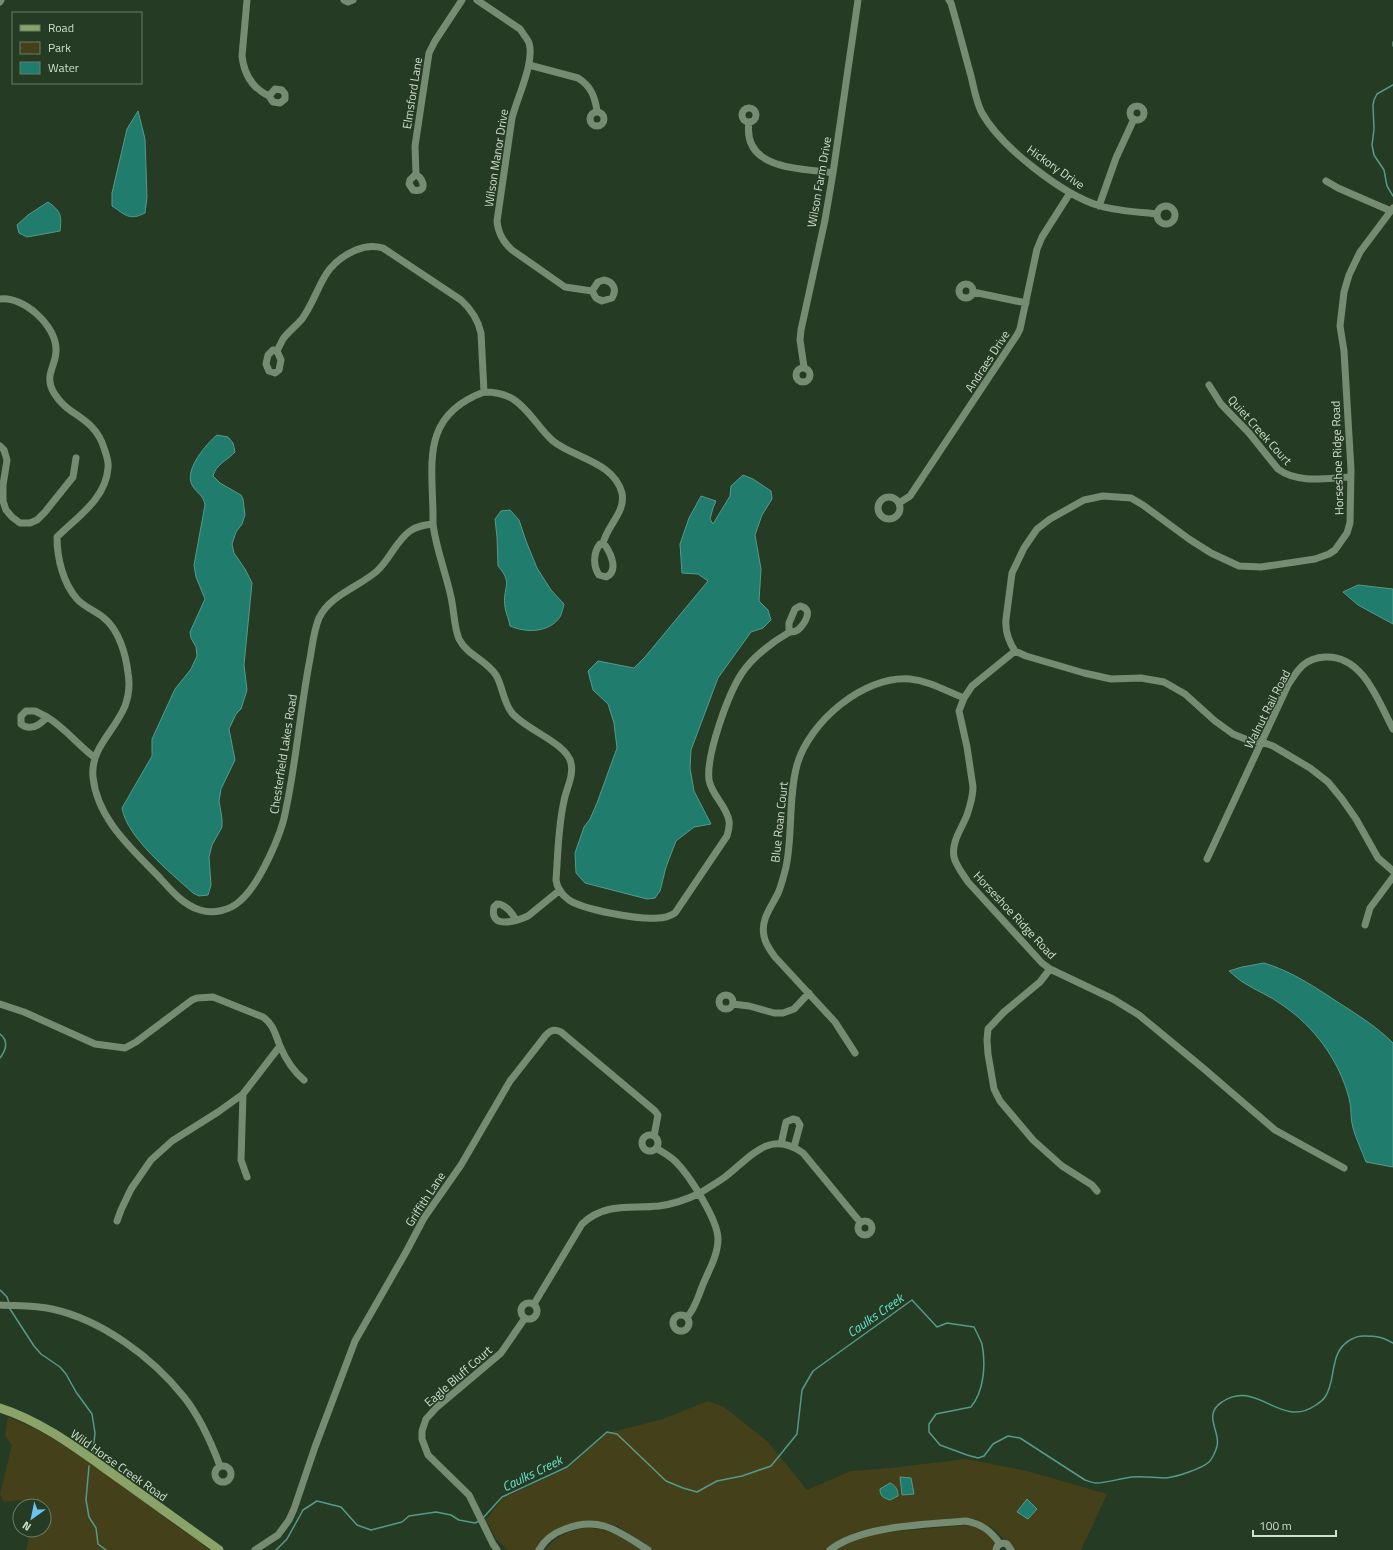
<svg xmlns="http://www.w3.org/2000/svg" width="1393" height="1550" viewBox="0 0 1393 1550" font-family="'Titillium Web',sans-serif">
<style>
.green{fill:#44411a}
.water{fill:#207d6e;stroke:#559a8b}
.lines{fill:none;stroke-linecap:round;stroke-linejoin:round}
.stream{stroke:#559a8b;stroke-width:1.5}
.minor{stroke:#758c72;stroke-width:7}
.major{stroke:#8ba368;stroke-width:9}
.labels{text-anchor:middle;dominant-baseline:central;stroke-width:3;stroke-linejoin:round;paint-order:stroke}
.street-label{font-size:12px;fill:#d2dfd0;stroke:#263b24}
.water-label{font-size:13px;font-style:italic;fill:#67e5ce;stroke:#263b24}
</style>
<rect width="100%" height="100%" fill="#263b24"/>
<path class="green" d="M708,1401L724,1407L768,1442L807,1490L851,1471L890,1468L966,1459L1027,1471L1107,1494L1081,1550H1014L1011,1543L1004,1539L993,1528L976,1519L966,1518L873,1528L856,1532L839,1541L825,1550H654L617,1526L596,1521L574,1523L537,1550H508L497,1540L486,1520L503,1498L568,1468L605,1434L663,1419Z
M8,1417L40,1431L75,1452L210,1550H26L31,1530H44V1506H37L38,1505L18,1500L4,1502L0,1494L12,1445L5,1436Z
M967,1525C979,1526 992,1533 996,1544L993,1550H835L846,1544L870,1534Z
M585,1528C609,1527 622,1538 642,1550H545C555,1537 569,1531 585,1528Z"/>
<path class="water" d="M138,111L145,139L147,197L145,213C129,221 126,215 112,206V193L127,129Z
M48,202C61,211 62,216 60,231L27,237L19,233L17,225L28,215Z
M217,435L228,437L233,443L235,452C228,460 216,464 213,476L220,483L241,495L243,499L245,515L242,524L236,532L232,544L234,553L245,569L252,583L244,665L247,690L241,709L236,714L229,729L235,760L221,789L219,801L222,819V827L212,845L209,857L211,885L208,895L199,896L193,893C171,873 127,838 122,808L152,756V739L175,689L191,669L197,656L196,647L191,638L190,632L205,599L196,577L194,565L205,505C203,494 197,494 192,485C184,470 206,444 217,435Z
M743,475L753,479L771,491L772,499L762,515L755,535L761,569L759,601L768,610L771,620L763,628L751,632L718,678L691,750L690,768L694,791L711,824L694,827L676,841L666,867L660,891L655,898L647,899L585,883L576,873L575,853L584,827L590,819L597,803L617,748L614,723L608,704L593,690L588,671L598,661L634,668L645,657L708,581L698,574L682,573L680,544L689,518L701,496L716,501L713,508L710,519L713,524L730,496L731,486Z
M510,510L519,520L526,541L537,568L551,590L564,604C563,608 562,613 560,617C549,633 526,633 510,626C509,619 506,614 505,607C502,587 514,584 498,566L497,537L495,519L501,511Z
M1358,585L1393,589V624L1358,605L1343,592Z
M1264,963C1291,971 1315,987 1339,1003C1358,1015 1377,1027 1393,1043V1167L1366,1162C1362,1151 1356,1139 1353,1128C1350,1119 1352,1108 1349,1098C1339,1060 1314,1026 1281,1004C1270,996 1257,991 1246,984C1240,981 1235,976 1229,971L1242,967Z
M900,1477L911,1478L914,1494L902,1495Z
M890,1483C895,1485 898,1489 898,1496L890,1500C883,1498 880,1496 880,1489Z
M1027,1499L1037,1509L1028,1519L1017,1512Z"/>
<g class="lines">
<path class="stream" d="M1393,42V46
M1393,85L1377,94L1374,100L1373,105L1374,129L1372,145L1374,155L1384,170L1387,186L1393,196
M0,1034C9,1041 6,1050 0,1058
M0,1290L7,1297L9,1303
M10,1309L34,1346L41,1354L60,1367L66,1374L76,1392L92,1414L95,1433L93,1452
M89,1466L86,1500L89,1517L96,1528L98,1544L106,1550
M483,1518L502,1497L567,1467L607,1432L617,1434L666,1481L683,1488L697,1492L717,1481L742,1476L771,1466L797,1434L802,1390L813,1371L912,1300L937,1327L947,1323L974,1327C977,1333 980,1339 982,1344C986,1365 984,1391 971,1407L936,1414L929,1424V1432L940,1445L967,1455L978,1458L984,1456L993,1444L1008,1436L1020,1438L1085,1480C1088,1481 1093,1483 1096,1483C1108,1483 1121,1478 1133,1477C1144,1476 1155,1478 1166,1478C1176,1477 1201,1469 1209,1462C1212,1459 1216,1451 1217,1446C1221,1432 1202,1415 1222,1402C1257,1378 1280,1430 1316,1405C1319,1403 1323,1400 1325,1397C1337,1380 1328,1353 1350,1340C1356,1337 1358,1336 1364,1336C1377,1336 1382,1337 1393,1343
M276,1550L287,1539L303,1510L317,1501L341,1507L357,1525L371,1530L402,1522L409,1516L436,1512L451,1515L459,1520L475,1523L479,1521"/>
<path class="minor" d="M247,0L242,56C244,74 252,88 269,96
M344,0L348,2L353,0
M477,0L520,29C523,34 527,38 529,43C535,62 517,98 512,118L497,221C498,233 503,242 512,250L565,287L592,291
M949,0L951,3C958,27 964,51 971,76C974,88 976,102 982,113C1001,147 1063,195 1100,206C1118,211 1138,212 1157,214
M0,2L1,0
M529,65L578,78C591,86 595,97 597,111
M275,89L282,90L285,94V99L280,103L273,102L269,96Z
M1130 113a7 7 0 1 1 14 0a7 7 0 1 1-14 0Z
M742 115a7 7 0 1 1 14 0a7 7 0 1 1-14 0Z
M590 119a7 7 0 1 1 14 0a7 7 0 1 1-14 0Z
M749,122C742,170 800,168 833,173
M416,174L415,146L429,53L435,41L462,0
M416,174C425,181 427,193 413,190L409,184L410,180Z
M1326,181L1338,188L1391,211
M1157 215a9 9 0 1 1 18 0a9 9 0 1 1-18 0Z
M1099,206L1116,158L1134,119
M604,280C614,282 617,290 612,298L602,301L596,298L592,291L598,282Z
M959 291a7 7 0 1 1 14 0a7 7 0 1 1-14 0Z
M973,292L1026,303
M0,299C24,296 56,326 56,349C57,366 43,374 54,393C68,417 94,416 104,448C106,454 109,461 108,468C106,499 76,518 57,537C57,558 63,583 77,599C84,607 96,611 104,618C119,630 126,655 128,673C130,684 129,695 125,706C115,731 90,748 93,777C97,819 132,849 160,878C171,890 183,905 200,910C213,914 229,911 240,901C259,885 282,834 286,809C296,762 300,713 309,664C312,650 313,632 319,618C330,595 359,587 377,571C390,559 396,541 410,531C417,526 425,525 433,524C434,468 417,417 484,392L481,333C478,320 471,309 461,300L383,248C373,245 365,246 356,250C319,266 322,291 302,319C296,326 288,332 283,339C281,343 279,347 277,351
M273,350L277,351L281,360L279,370L275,373L269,371L266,364L268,355Z
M804,367L800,340L801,330L825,220L833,173L858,0
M796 375a7 7 0 1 1 14 0a7 7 0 1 1-14 0Z
M1209,385L1221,404L1249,433L1278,469C1298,484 1327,478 1350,477
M484,392C494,392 503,393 513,399C530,410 538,428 553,441C574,458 614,462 622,493C626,513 606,526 603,544
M0,446L4,450L7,460L3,485V501L6,510L12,517L20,523H30L37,520L45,512L73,477L76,458
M878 508a11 11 0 1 1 22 0a11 11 0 1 1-22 0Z
M899,503L910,496L1017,335L1020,329L1037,249L1042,237L1070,193
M433,524C436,549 446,573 451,597C454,610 454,627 459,639C467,655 486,660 496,675C503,687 503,702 512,713C526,730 567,743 571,763C574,776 566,789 564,801C558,827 558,854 556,880C557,888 562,895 569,900C584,910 640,920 658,918C664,918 670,916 675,913L727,836C728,832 730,826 729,821C727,806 712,796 709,780C706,755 728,694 742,673C752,658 772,642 788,633C791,631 795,633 799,629C805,623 814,609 800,606L795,609L789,623V632
M600,544L605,545C611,554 619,571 606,577L599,575C593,566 593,553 600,544Z
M1015,651L1026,656L1084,673L1111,679L1141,678L1164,682L1185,694L1215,721L1233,734L1250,741L1262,742L1273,746L1310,768L1328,782L1342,799L1356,819L1378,858L1393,871
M26,711H35L47,717C41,724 33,730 24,726L21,724V716Z
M47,717C64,727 78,745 94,757
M1207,859L1288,685C1298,669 1305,658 1325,657C1363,655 1378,701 1393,729
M516,920C512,913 506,904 497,904L494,907C489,930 517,921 528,916L560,890
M1365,925L1370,908L1393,877
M1050,969L1040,982L1004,1012L988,1029L987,1040L988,1054L994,1089L1000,1101L1033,1140L1062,1166L1092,1185L1097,1191
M719 1002a7 7 0 1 1 14 0a7 7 0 1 1-14 0Z
M0,1004L24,1012L95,1044L125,1048L136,1042L192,1000L197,998L213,997L263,1017C274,1025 275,1034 280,1046C286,1060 293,1071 304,1080
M733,1004L749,1006L774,1013H783L794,1009L809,993
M855,1053L835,1022L775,957C770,950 765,944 764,936C760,919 773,905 779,891C782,883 784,875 786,867C793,834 788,798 797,765C809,722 864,675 910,679C929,681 946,691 964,698
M243,1094L241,1160L247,1177
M642 1143a8 8 0 1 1 16 0a8 8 0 1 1-16 0Z
M781,1144L786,1122L793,1119L797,1120L800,1125L794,1147
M656,1148C662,1152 670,1156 676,1162C689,1175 718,1220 718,1239C718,1254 710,1268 704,1282C699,1293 696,1308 687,1317
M1344,1168L1275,1130L1203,1068L1139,1015L1113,999L1050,969L1042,963L968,882C963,874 956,866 954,857C951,842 962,828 967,815C970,806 973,797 973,787L967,747L959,711L964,698L972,686L1015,651C1009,642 1005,630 1006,619L1012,573L1024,548L1037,529L1050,519L1084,500L1103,496L1131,498L1143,505L1189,539L1211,553L1239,566L1261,567L1315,559L1329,554L1335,550L1347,533L1350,523L1351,470L1344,351L1340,326L1344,292L1349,275L1360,252L1393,208
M858 1228a7 7 0 1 1 14 0a7 7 0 1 1-14 0Z
M117,1221L121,1210L131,1189L151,1160L172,1141L218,1112L243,1094L280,1046
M521 1311a8 8 0 1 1 16 0a8 8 0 1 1-16 0Z
M534,1304L582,1224C605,1202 630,1209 659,1206C673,1204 688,1199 700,1193C708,1188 718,1182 725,1177C751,1157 769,1129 803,1153L860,1222
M0,1305C17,1306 35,1305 52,1309C102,1320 152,1357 184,1397C200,1417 211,1442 220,1466
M673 1323a8 8 0 1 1 16 0a8 8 0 1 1-16 0Z
M215 1474a8 8 0 1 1 16 0a8 8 0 1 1-16 0Z
M255,1550L278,1535L289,1520L294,1509L315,1447L355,1341L406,1252L424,1218L461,1165L510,1081L546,1035C551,1030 554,1029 561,1032L655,1111L658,1115L654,1136
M497,1550L493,1544L469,1495L428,1455L422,1439V1431L426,1419L437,1407L501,1353L525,1318
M539,1550C545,1539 554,1533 565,1529C600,1515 619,1532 648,1550
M830,1550C862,1525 925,1525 966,1521C982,1524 991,1531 1000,1544
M996,1550C997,1544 1002,1542 1007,1544L1011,1550"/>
<path class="major" d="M0,1408C44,1422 83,1453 120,1479C153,1503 186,1526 219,1550"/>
</g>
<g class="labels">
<g class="street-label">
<text transform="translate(412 93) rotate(-81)">Elmsford Lane</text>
<text transform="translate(496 158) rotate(-81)">Wilson Manor Drive</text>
<text transform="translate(1056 167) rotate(35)">Hickory Drive</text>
<text transform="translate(819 182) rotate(-80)">Wilson Farm Drive</text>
<text transform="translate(987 361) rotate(-57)">Andraes Drive</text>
<text transform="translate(1260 430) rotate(48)">Quiet Creek Court</text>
<text transform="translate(1337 458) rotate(-92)">Horseshoe Ridge Road</text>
<text transform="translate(1267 709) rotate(-63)">Walnut Rail Road</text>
<text transform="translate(283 754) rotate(-81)">Chesterfield Lakes Road</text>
<text transform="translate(779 822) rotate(-84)">Blue Roan Court</text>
<text transform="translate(1015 915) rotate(47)">Horseshoe Ridge Road</text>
<text transform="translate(425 1199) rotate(-57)">Griffith Lane</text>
<text transform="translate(458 1376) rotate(-41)">Eagle Bluff Court</text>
<text transform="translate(119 1465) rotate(35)">Wild Horse Creek Road</text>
</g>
<g class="water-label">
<text transform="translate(875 1315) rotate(-35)">Caulks Creek</text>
<text transform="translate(532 1473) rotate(-26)">Caulks Creek</text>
</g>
</g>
<rect x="12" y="12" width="130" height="72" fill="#263b24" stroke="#6b7d69"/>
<rect x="20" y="25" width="20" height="6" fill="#8ba368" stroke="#6b7d69"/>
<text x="48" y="32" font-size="12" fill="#d2dfd0">Road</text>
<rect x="20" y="42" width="20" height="12" fill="#44411a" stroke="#6b7d69"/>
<text x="48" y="52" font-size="12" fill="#d2dfd0">Park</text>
<rect x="20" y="62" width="20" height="12" fill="#207d6e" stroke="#6b7d69"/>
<text x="48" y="72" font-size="12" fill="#d2dfd0">Water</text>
<g transform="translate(32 1518) rotate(213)"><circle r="19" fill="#263b24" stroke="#6b7d69"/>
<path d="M0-3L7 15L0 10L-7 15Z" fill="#6ec2f3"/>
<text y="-6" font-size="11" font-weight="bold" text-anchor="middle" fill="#d2dfd0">N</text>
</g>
<path d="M1253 1530v6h83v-6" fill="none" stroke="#d2dfd0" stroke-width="2"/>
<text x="1259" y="1530" font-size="12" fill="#d2dfd0" stroke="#263b24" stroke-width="3" paint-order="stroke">100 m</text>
</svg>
